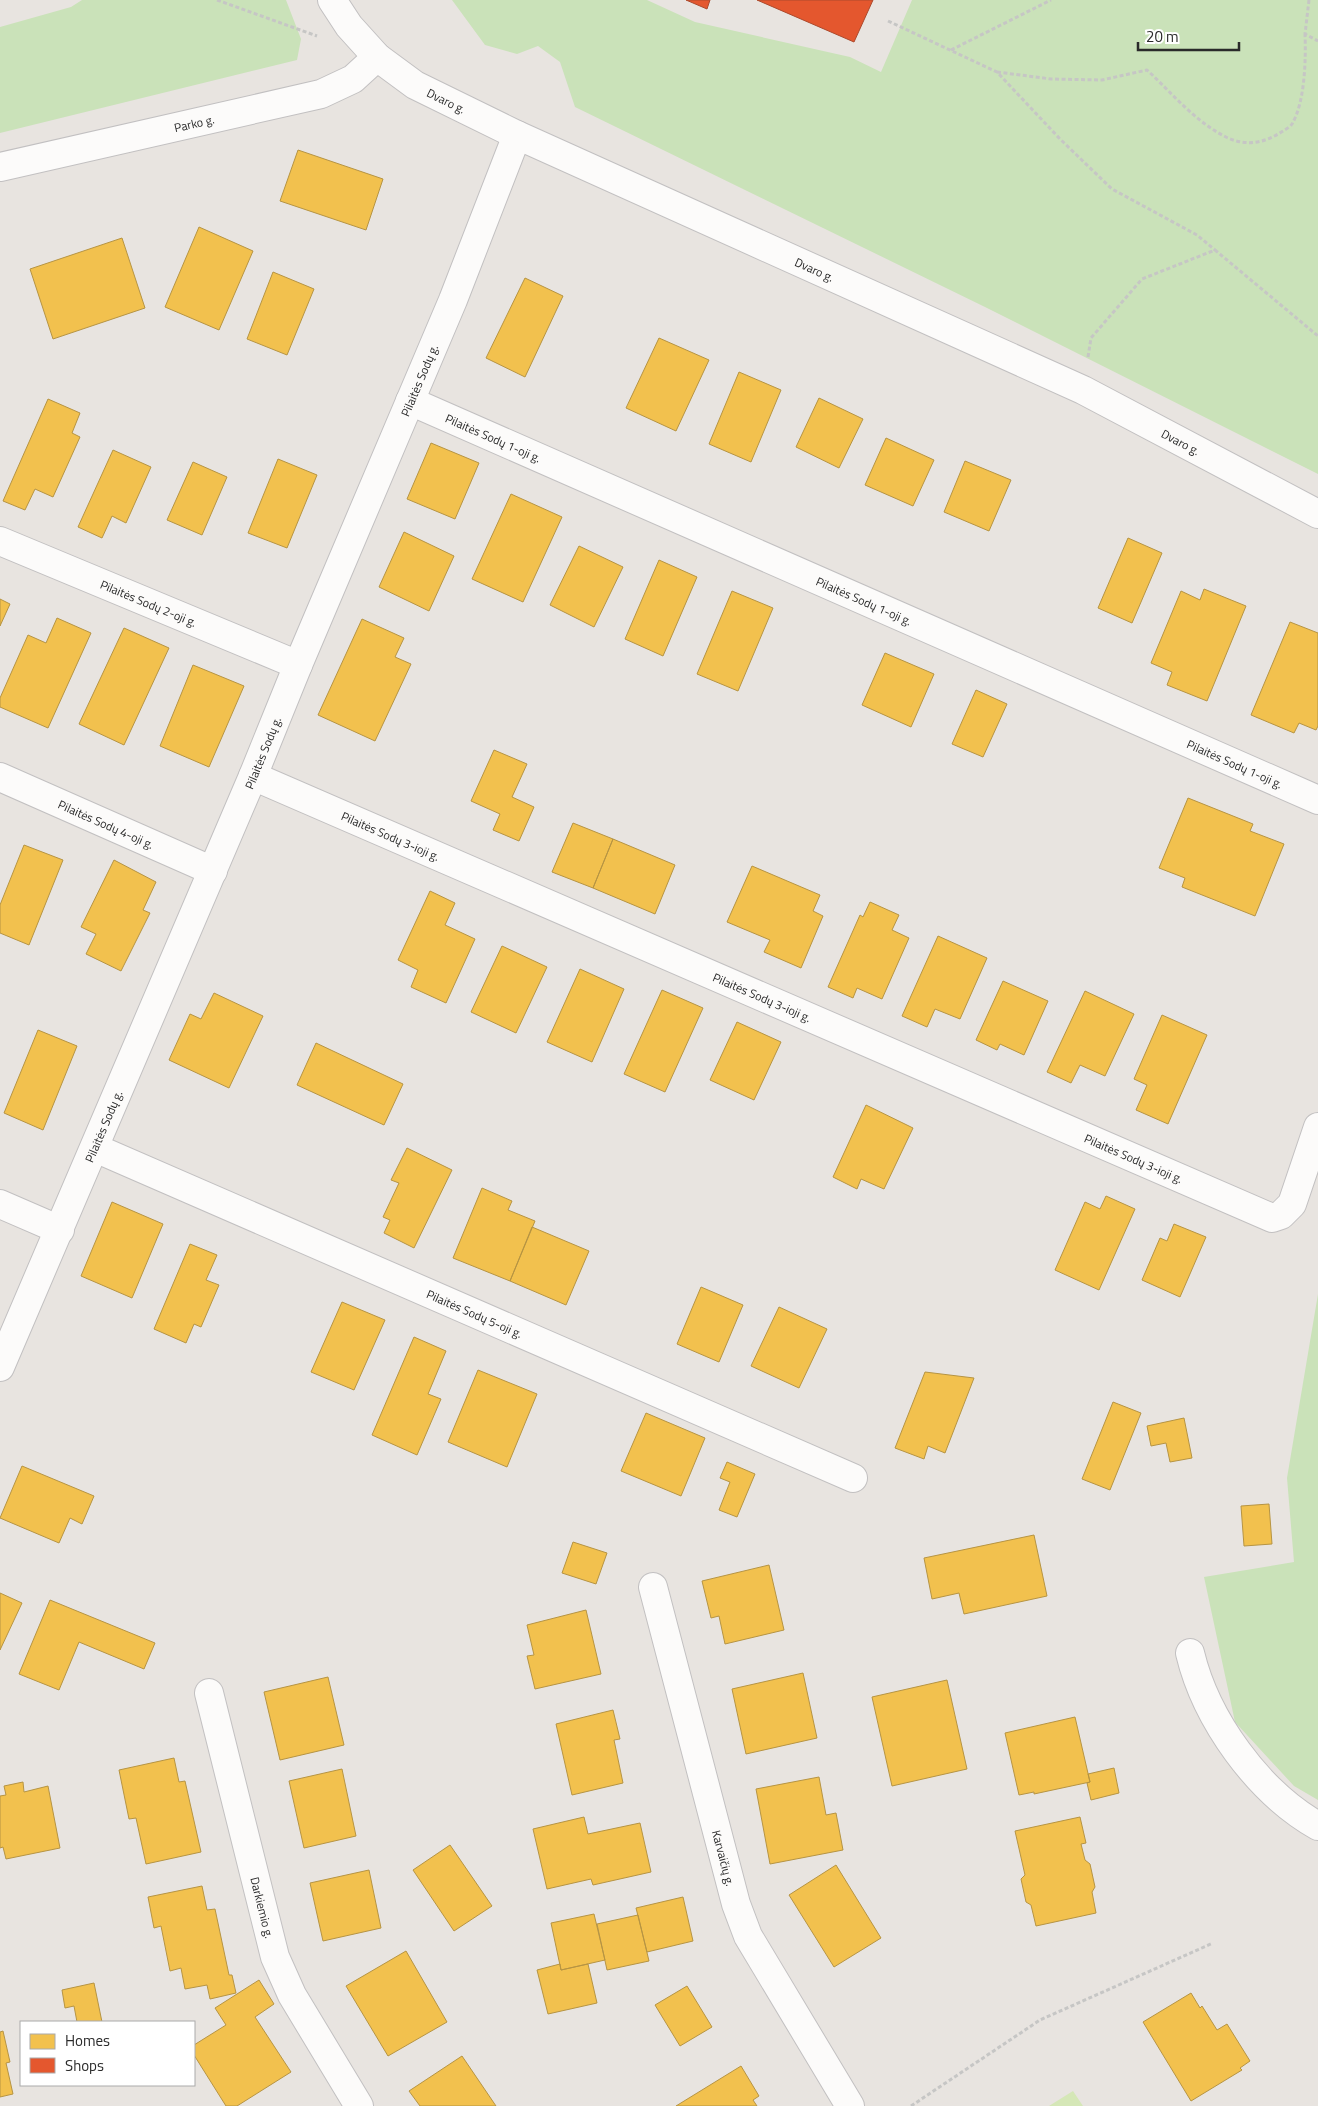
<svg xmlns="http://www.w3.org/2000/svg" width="1318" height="2106" viewBox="0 0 1318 2106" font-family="'Titillium Web',sans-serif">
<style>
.green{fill:#cae2b9}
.pitch{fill:#d5e7b7}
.homes{fill:#f2c14e;stroke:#b69443}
.shops{fill:#e4572e;stroke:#ac4a2d}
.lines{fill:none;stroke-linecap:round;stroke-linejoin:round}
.street-casing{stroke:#c2c0c1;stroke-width:30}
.secondary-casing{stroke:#c2c0c1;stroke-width:30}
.path{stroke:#c6c6c5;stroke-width:3;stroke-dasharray:4 2.5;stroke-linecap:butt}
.street{stroke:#fcfbfa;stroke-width:28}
.secondary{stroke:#fcfbfa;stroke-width:28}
.labels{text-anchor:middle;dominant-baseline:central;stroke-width:5;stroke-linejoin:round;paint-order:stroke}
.street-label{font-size:12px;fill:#2a2a2a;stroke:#fff}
</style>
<rect width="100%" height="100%" fill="#e8e4e0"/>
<path class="green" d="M82,0H286L301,39L297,60L0,133V27L71,7Z
M452,0H647L695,22L850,57L881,72L912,0H1318V474L985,307L575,107L560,62L538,46L517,54L485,45Z
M1318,1294V1800L1294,1786L1235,1722L1204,1577L1294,1562L1287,1478Z"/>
<path class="pitch" d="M1073,2091L1083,2106H1049Z"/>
<path class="homes" d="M298,150L383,179L366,230L280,201Z
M199,227L253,251L219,330L165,307Z
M122,238L145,308L53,339L30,269Z
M273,272L314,289L287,355L247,339Z
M525,278L563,296L525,377L486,358Z
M659,338L709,360L676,431L626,408Z
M739,372L781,390L751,462L709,444Z
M819,398L863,419L839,468L796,447Z
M48,399L80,413L72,433L80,437L53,497L35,489L25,510L3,501Z
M886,438L934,460L913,506L865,485Z
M431,443L479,463L455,519L407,499Z
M113,450L151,467L126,523L112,516L102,538L78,527Z
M278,459L317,475L287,548L248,533Z
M965,461L1011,480L989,531L944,512Z
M193,462L227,477L202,535L167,520Z
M511,494L562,517L523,602L472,579Z
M404,532L454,556L429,611L379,587Z
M1128,538L1162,553L1132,623L1098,608Z
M579,546L623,567L594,627L550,605Z
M659,560L697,577L663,656L625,639Z
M1204,589L1246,606L1207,701L1167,685L1172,672L1151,663L1181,591L1200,600Z
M732,591L773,608L738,691L697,674Z
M0,599L10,604L0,626Z
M57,618L91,633L48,728L0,707V698L28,635L46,643Z
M362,619L404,638L395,657L411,664L375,741L318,715Z
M1290,622L1318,633V726L1316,730L1299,723L1294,733L1251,715Z
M124,628L169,648L124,745L79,724Z
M885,653L934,674L911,727L862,705Z
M193,665L244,686L209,767L160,746Z
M976,690L1007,704L983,757L952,744Z
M494,750L527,764L512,797L534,807L519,841L493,830L500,814L471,801Z
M1188,798L1253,824L1250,831L1284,844L1255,916L1182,887L1185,878L1159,868Z
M573,823L613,839L593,888L552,872Z
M613,839L675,865L655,914L593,888Z
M24,845L63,860L29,945L0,933V905Z
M114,860L156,882L143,910L150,913L121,971L86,954L96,934L81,927Z
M752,866L820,895L813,911L823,916L801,968L764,952L770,940L727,922Z
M430,891L455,903L445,925L475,939L446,1003L411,987L418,970L398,960Z
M870,902L899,915L892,930L909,938L882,999L857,988L853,998L828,987L860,915L863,917Z
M938,936L987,958L960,1019L935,1009L927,1027L902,1016Z
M502,946L547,967L516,1033L471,1012Z
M580,969L624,989L592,1062L547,1042Z
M1003,981L1048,1001L1024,1055L1000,1044L997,1050L976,1040Z
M662,990L703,1008L665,1092L624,1074Z
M1085,991L1134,1014L1105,1076L1080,1065L1071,1083L1047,1072Z
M214,993L263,1016L229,1088L169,1060L190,1014L201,1019Z
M1162,1015L1207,1035L1168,1124L1136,1110L1147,1085L1134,1079Z
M737,1022L781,1042L754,1100L710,1080Z
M38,1030L77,1046L43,1130L4,1113Z
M316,1043L403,1084L384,1125L297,1085Z
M866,1105L913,1128L884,1189L861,1179L857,1189L833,1177Z
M407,1148L452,1170L414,1248L384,1233L390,1220L383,1217L399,1183L391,1180Z
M482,1188L512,1201L508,1210L535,1221L510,1281L453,1258Z
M1106,1196L1135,1209L1099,1290L1055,1270L1085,1202L1100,1209Z
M112,1202L163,1224L132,1298L81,1276Z
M1174,1224L1206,1237L1180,1297L1142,1280L1160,1238L1167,1241Z
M532,1227L589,1251L566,1305L510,1281Z
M190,1244L217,1255L206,1280L219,1285L201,1327L194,1324L186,1343L154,1329Z
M701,1287L743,1305L719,1362L677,1344Z
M342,1302L385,1320L354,1390L311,1372Z
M779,1307L827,1329L799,1388L751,1366Z
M414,1337L446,1351L428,1394L441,1399L417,1455L372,1435Z
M478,1370L537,1394L507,1467L448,1442Z
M925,1372L974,1378L945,1453L928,1446L924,1459L895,1448Z
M1113,1402L1141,1413L1110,1490L1082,1479Z
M646,1413L705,1438L681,1496L621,1471Z
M1184,1418L1192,1458L1170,1462L1166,1443L1151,1446L1147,1426Z
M727,1462L755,1474L737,1517L719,1510L730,1482L720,1478Z
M22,1466L94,1496L82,1524L70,1518L59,1543L0,1518Z
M1269,1504L1272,1544L1244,1546L1241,1506Z
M1034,1535L1047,1596L964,1614L959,1593L932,1599L924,1558Z
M573,1542L607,1553L596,1584L562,1573Z
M769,1565L784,1630L725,1644L719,1616L711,1618L702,1581Z
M0,1593L22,1603L0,1650Z
M50,1600L155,1643L144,1669L79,1642L59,1690L19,1674Z
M586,1610L601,1674L535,1689L527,1656L534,1655L527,1625Z
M803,1673L817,1738L746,1754L732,1689Z
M328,1677L344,1745L280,1760L264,1692Z
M947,1680L967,1769L892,1786L872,1697Z
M613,1710L620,1739L614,1740L623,1783L572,1795L556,1724Z
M1075,1717L1090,1782L1034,1794V1792L1019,1795L1005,1733Z
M174,1758L179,1782L185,1781L201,1852L146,1864L136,1818L129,1819L119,1770Z
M1114,1768L1119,1793L1091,1800L1087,1783L1090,1782L1088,1774Z
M342,1769L356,1836L304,1848L289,1781Z
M819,1777L826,1815L836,1813L843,1850L770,1864L756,1789Z
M23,1782L24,1792L48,1786L60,1848L6,1859L3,1847L0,1848V1796L6,1795L4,1786Z
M584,1817L588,1834L640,1823L651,1872L593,1885L591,1879L547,1889L533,1829Z
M1080,1817L1086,1843L1081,1844L1085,1860L1090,1864L1095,1887L1092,1892L1096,1913L1036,1926L1031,1905L1026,1902L1021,1879L1025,1875L1015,1831Z
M450,1845L492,1906L454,1931L413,1870Z
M836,1865L881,1938L834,1967L789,1895Z
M369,1870L381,1928L323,1941L310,1883Z
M202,1886L207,1910L215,1909L229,1975H232L236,1993L210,1999L207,1985L185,1989L181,1968L170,1971L161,1926L154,1928L148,1897Z
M683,1897L693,1941L647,1952L636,1908Z
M594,1914L605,1960L561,1970L551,1923Z
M638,1915L649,1961L607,1970L597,1924Z
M406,1951L447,2022L388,2056L346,1986Z
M560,1964L561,1970L588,1964L597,2003L548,2014L537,1970Z
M259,1980L274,2004L255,2017L291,2072L237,2106H226L194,2055V2045L226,2025L215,2008Z
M94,1983L102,2022H77L74,2006L65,2008L62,1990Z
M687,1986L712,2027L680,2046L655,2005Z
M1191,1993L1200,2008L1202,2006L1217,2030L1227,2024L1250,2061L1240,2068L1242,2070L1191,2101L1143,2022Z
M3,2031L10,2062L6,2063L13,2094L0,2097V2032Z
M462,2056L496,2106H420L409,2091Z
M741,2066L759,2096L753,2100L757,2106H676Z"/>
<path class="shops" d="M686,0H710L707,9Z
M757,0H873L854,42Z"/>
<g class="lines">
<defs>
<g id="street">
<path id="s1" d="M0,167L321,94L353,79L377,57"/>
<path id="s2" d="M410,401L1318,800"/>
<path id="s3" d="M0,541L298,665"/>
<path id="s4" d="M253,776L1272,1218L1281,1215L1292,1204L1318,1127"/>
<path id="s5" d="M0,777L213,871"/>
<path id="s6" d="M95,1148L853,1478"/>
<path d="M0,1204L60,1230"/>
<path id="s7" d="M0,1367L253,776L298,665L453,300L517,135"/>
<path id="s8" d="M653,1587L736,1904L748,1936L850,2106"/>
<path d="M1190,1653C1206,1720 1258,1792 1318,1826"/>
<path id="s9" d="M209,1693L275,1957L292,1995L359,2106"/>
</g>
<g id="secondary">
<path id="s10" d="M332,0L349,26L377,57L415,85L517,135L1083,390L1318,514"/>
</g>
</defs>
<use href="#street" class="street-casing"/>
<use href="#secondary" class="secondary-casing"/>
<path class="path" d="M217,0L317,36
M1309,0L1305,34L1318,41
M888,21L997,72L1060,139L1112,189L1197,235L1215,250
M951,50L1051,0
M997,72L1051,79L1102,80L1147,70C1172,93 1194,121 1226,137C1246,147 1265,143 1283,131C1286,129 1290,127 1292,124C1305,102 1306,59 1305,34
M1088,357L1091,338L1142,279L1215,250L1318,336
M911,2106L1040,2020L1213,1943"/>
<use href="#street" class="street"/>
<use href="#secondary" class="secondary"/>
</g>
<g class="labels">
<g class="street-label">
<text stroke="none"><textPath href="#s10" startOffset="155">Dvaro g.</textPath></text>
<text stroke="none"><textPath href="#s1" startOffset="199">Parko g.</textPath></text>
<text stroke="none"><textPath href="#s10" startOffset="560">Dvaro g.</textPath></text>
<text stroke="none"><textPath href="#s7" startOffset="1072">Pilaitės Sodų g.</textPath></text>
<text stroke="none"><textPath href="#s2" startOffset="91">Pilaitės Sodų 1-oji g.</textPath></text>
<text stroke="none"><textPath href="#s10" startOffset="965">Dvaro g.</textPath></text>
<text stroke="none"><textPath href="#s2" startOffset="496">Pilaitės Sodų 1-oji g.</textPath></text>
<text stroke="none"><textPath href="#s3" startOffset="161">Pilaitės Sodų 2-oji g.</textPath></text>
<text stroke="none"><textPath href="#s7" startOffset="668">Pilaitės Sodų g.</textPath></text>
<text stroke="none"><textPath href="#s2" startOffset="901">Pilaitės Sodų 1-oji g.</textPath></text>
<text stroke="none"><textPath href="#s5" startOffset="116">Pilaitės Sodų 4-oji g.</textPath></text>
<text stroke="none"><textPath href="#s4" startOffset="150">Pilaitės Sodų 3-ioji g.</textPath></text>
<text stroke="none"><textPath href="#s4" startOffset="555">Pilaitės Sodų 3-ioji g.</textPath></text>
<text stroke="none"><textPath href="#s7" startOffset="262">Pilaitės Sodų g.</textPath></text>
<text stroke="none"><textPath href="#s4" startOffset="960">Pilaitės Sodų 3-ioji g.</textPath></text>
<text stroke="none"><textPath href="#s6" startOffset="414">Pilaitės Sodų 5-oji g.</textPath></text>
<text stroke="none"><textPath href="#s8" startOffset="280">Karvaičių g.</textPath></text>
<text stroke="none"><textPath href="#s9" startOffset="221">Darkiemio g.</textPath></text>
</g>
</g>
<rect x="20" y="2021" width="175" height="65" fill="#ffffff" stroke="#aaaaaa"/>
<rect x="30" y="2034" width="25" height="15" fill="#f2c14e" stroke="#aaaaaa"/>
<text x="65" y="2046" font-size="15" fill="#2a2a2a">Homes</text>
<rect x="30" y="2058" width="25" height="15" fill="#e4572e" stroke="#aaaaaa"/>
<text x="65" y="2071" font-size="15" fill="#2a2a2a">Shops</text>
<path d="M1138 42v8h101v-8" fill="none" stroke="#2a2a2a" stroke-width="2.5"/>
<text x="1146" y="42" font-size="15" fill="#2a2a2a" stroke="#ffffff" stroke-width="4" paint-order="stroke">20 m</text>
</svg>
